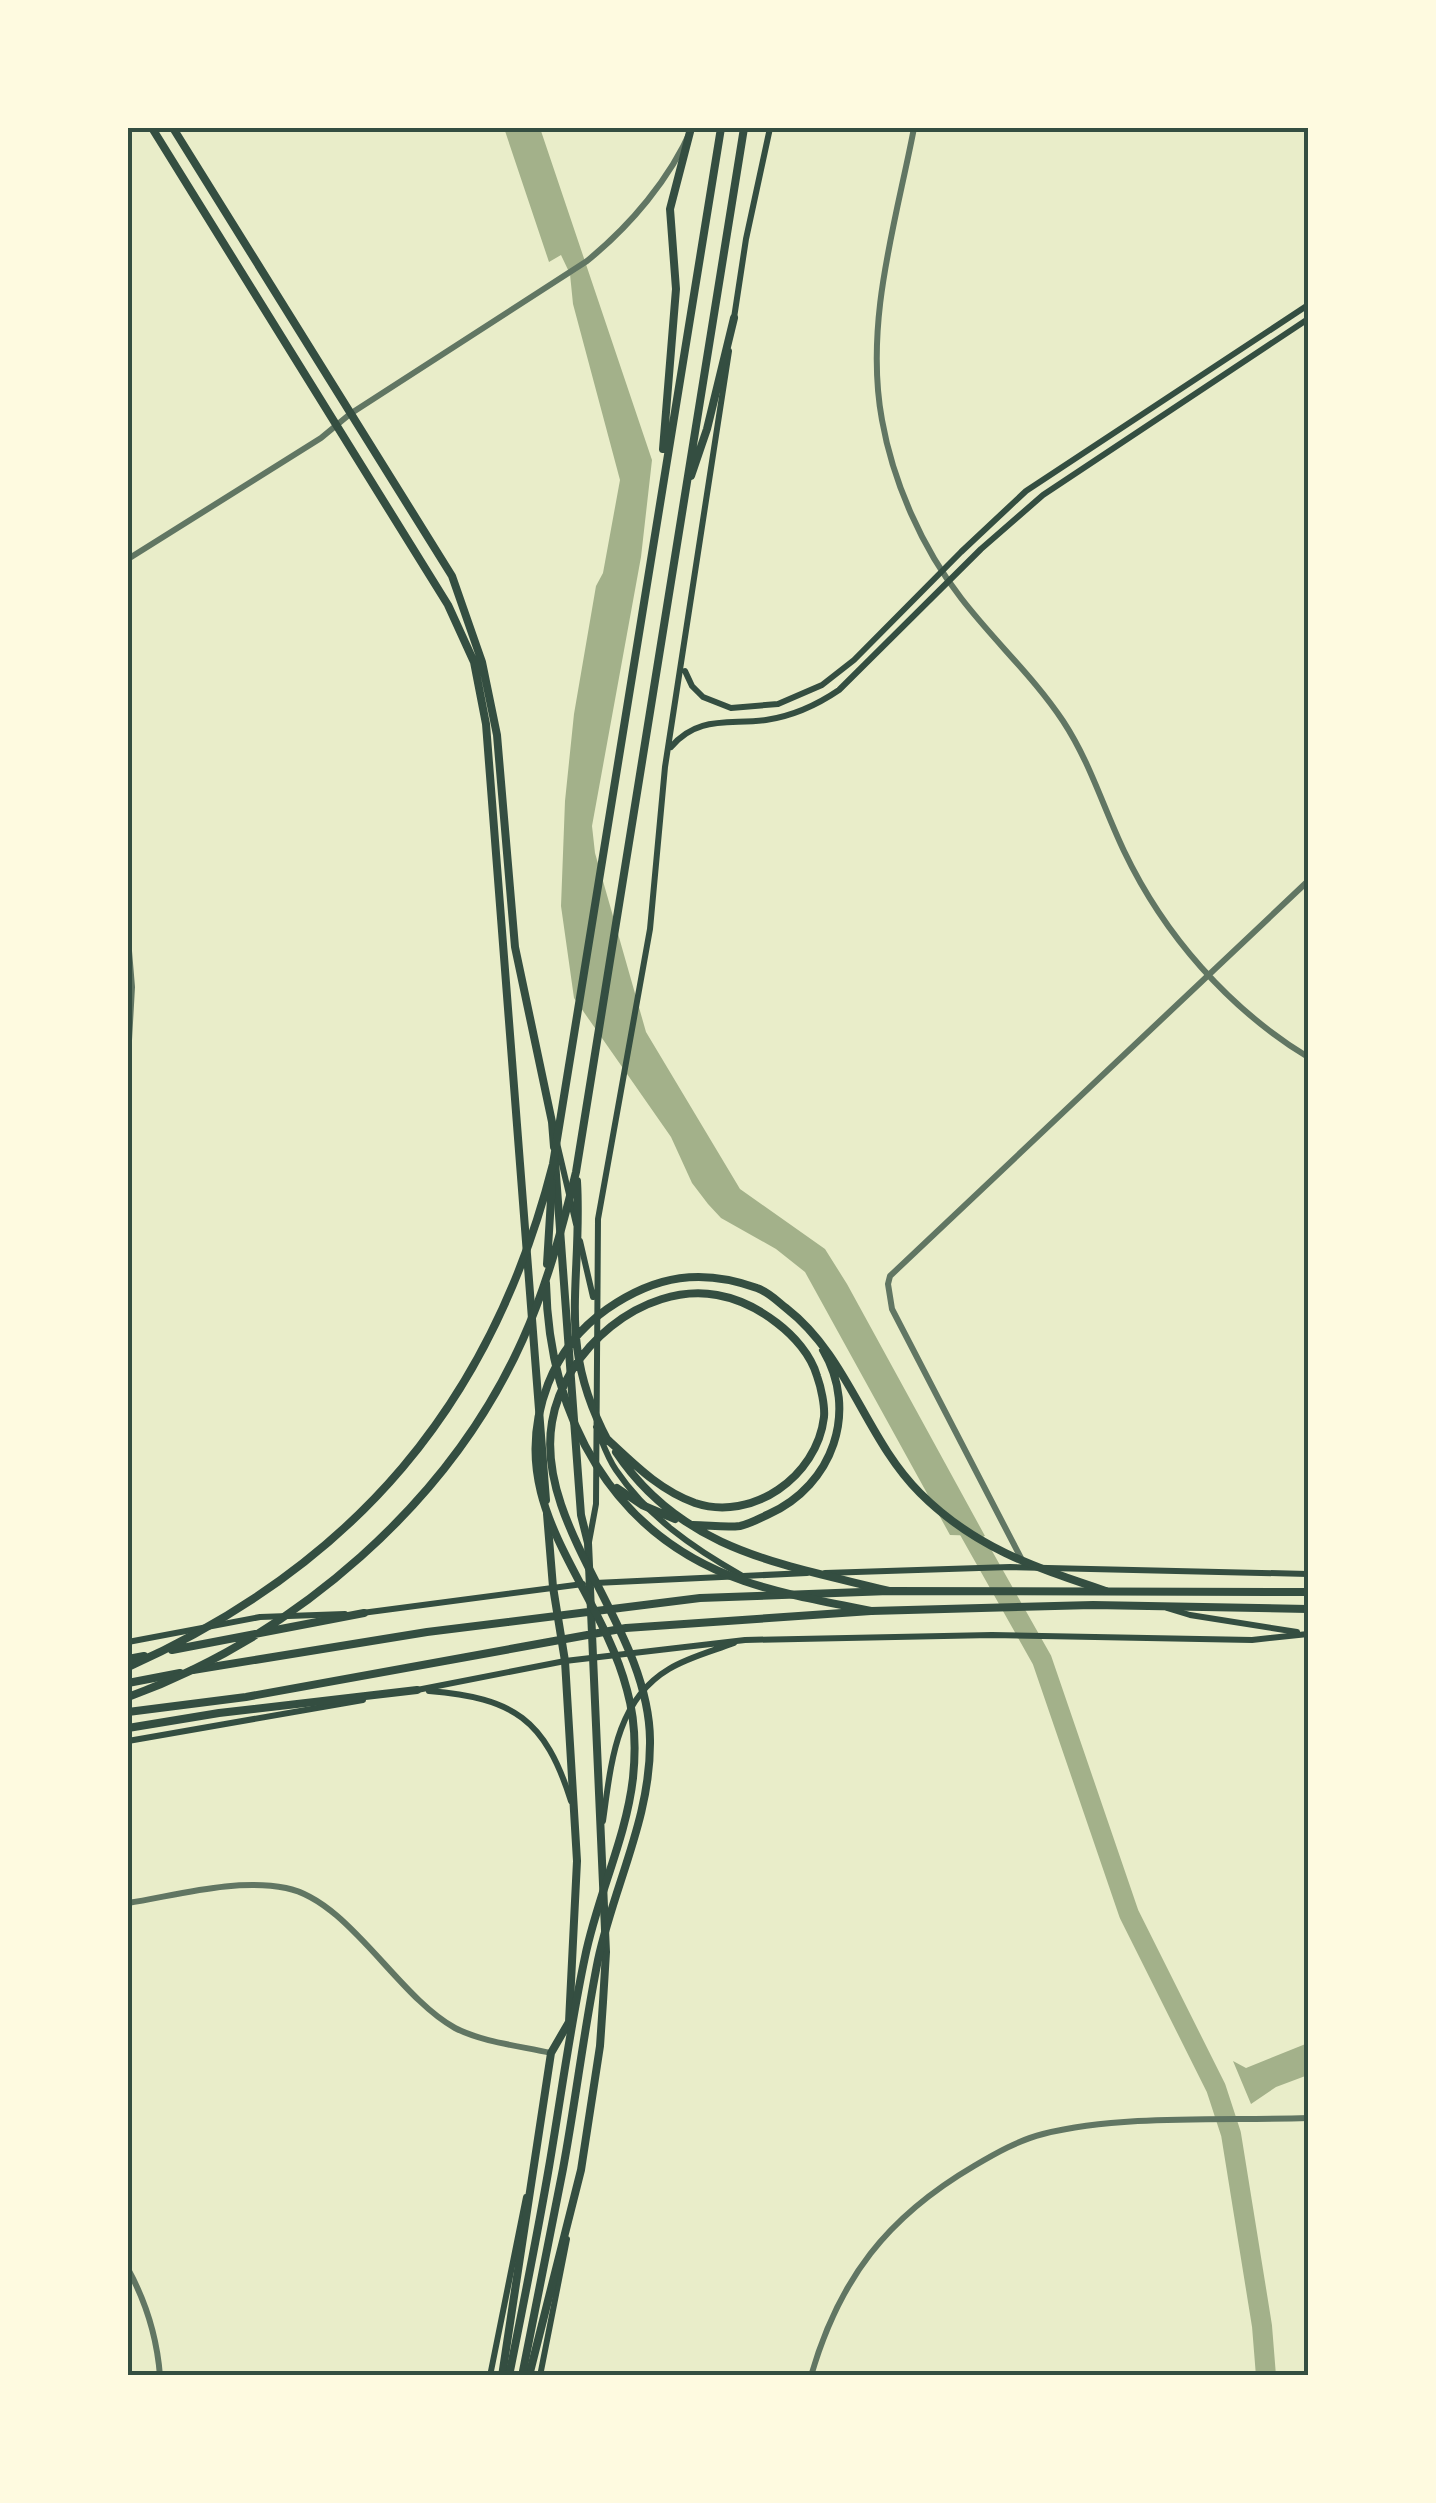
<svg xmlns="http://www.w3.org/2000/svg" width="1436" height="2503" viewBox="0 0 1436 2503" font-family="Figtree,sans-serif">
<style>
.water{fill:#a3b18a}
.lines{fill:none;stroke-linecap:round;stroke-linejoin:round}
.river{stroke:#a3b18a;stroke-width:20}
.tertiary{stroke:#617663;stroke-width:6}
.secondary{stroke:#344e41;stroke-width:6}
.primary{stroke:#344e41;stroke-width:8}
.trunk{stroke:#344e41;stroke-width:8}
.neatline{fill:none;stroke:#344e41;stroke-width:4}
</style>
<rect width="100%" height="100%" fill="#e9edc9"/>
<path class="water" d="M504,128H540L652,460L641,557L592,826L595,853L646,1032L740,1189L825,1249L847,1284L985,1536L950,1535L805,1272L776,1249L721,1218L708,1204L692,1183L671,1137L574,998L561,906L565,801L574,714L596,586L603,573L620,480L573,304L570,274L561,255L549,262Z
M1308,2043V2075L1276,2087L1251,2104L1233,2061L1246,2068Z"/>
<g class="lines">
<path class="river" d="M962,1518L1042,1660L1129,1914L1216,2088L1231,2134L1262,2326L1266,2376"/>
<path class="tertiary" d="M914,128C896,222 864,322 882,420C893,482 922,548 961,598C994,641 1033,676 1063,721C1090,762 1103,807 1124,851C1164,935 1229,1009 1308,1057
M128,559L321,438L350,414L587,261C630,226 670,179 692,128
M128,939L132,987L128,1058
M1023,1562L892,1309L888,1284L890,1276L1308,881
M128,1903C178,1895 236,1878 286,1888C348,1900 398,1997 455,2028C482,2042 520,2046 551,2053
M128,2269C146,2302 157,2337 160,2376
M811,2376C839,2279 887,2217 974,2166C996,2153 1019,2140 1043,2134C1124,2114 1225,2121 1308,2118"/>
<path class="secondary" d="M734,318L746,239L770,128
M685,671L692,686L703,697L731,708L778,704L822,685L854,660L961,552L1026,491L1308,305
M671,747C698,715 729,725 766,720C793,716 817,705 839,690L981,549L1043,495L1308,319
M557,1143L576,1224
M580,1241L593,1297
M596,1427C602,1441 607,1457 616,1470C647,1516 693,1548 741,1575
M589,1542L596,1504L598,1219L650,929L665,767L729,351
M825,1573L1010,1567L1308,1574
M595,1583L807,1573
M1167,1608L1190,1615L1297,1632
M362,1613L583,1584
M128,1642L260,1617L345,1614
M417,1690L565,1661L745,1640L992,1635L1252,1640L1308,1634
M429,1691C514,1698 545,1719 571,1801
M128,1741L363,1700
M603,1821C611,1765 615,1701 669,1669C689,1657 713,1651 734,1643
M490,2376L526,2197
M540,2376L567,2239"/>
<path class="primary" d="M152,128L448,605L474,662L486,724L546,1500
M173,128L452,576L482,662L497,735L515,947L552,1122L554,1147
M193,1670L427,1632L700,1598L889,1591L1308,1592
M128,1683L180,1673
M128,1712L246,1697L626,1628L871,1611L1093,1605L1308,1609
M502,2376L551,2053L569,2022L577,1861L565,1661L553,1587L547,1514
M529,2376L581,2170L600,2046L603,2002L606,1952L588,1543L581,1515L555,1161"/>
<path class="trunk" d="M663,449L676,289L670,209L690,132
M691,476L707,429L734,318
M577,1181C583,1283 555,1342 608,1441
M547,1264L552,1183
M546,1283C549,1417 611,1535 744,1581C785,1595 828,1602 871,1611
M616,1452C682,1551 782,1564 889,1591
M617,1488L642,1505L675,1519
M693,1525C708,1525 725,1528 740,1526C750,1524 760,1518 769,1514C833,1485 859,1411 823,1350
M172,1650L364,1613
M128,1659L144,1656
M128,1667C354,1566 492,1404 553,1164L721,128
M128,1697C295,1636 450,1503 523,1339C547,1285 562,1229 576,1172L744,128
M128,1728L219,1713L417,1690
M509,2376C523,2306 537,2237 549,2167C561,2097 570,2027 585,1957C597,1897 626,1839 633,1778C636,1749 635,1718 627,1690C598,1580 501,1506 548,1384C560,1353 580,1328 607,1309C656,1275 702,1268 757,1288C769,1292 777,1301 786,1308C849,1357 865,1438 920,1493C975,1548 1034,1567 1106,1591
M522,2376C536,2307 550,2238 563,2169C576,2099 584,2029 598,1960C614,1885 651,1818 650,1740C649,1627 534,1527 552,1422C564,1350 642,1282 717,1295C740,1299 759,1309 777,1323C794,1336 811,1355 817,1376C821,1387 825,1406 824,1417C817,1477 752,1522 695,1503C659,1490 634,1464 607,1439"/>
</g>
<rect width="1436" height="2503" fill="none" stroke="#fefae0" stroke-width="260"/>
<rect x="130" y="130" width="1176" height="2243" class="neatline"/>
</svg>
